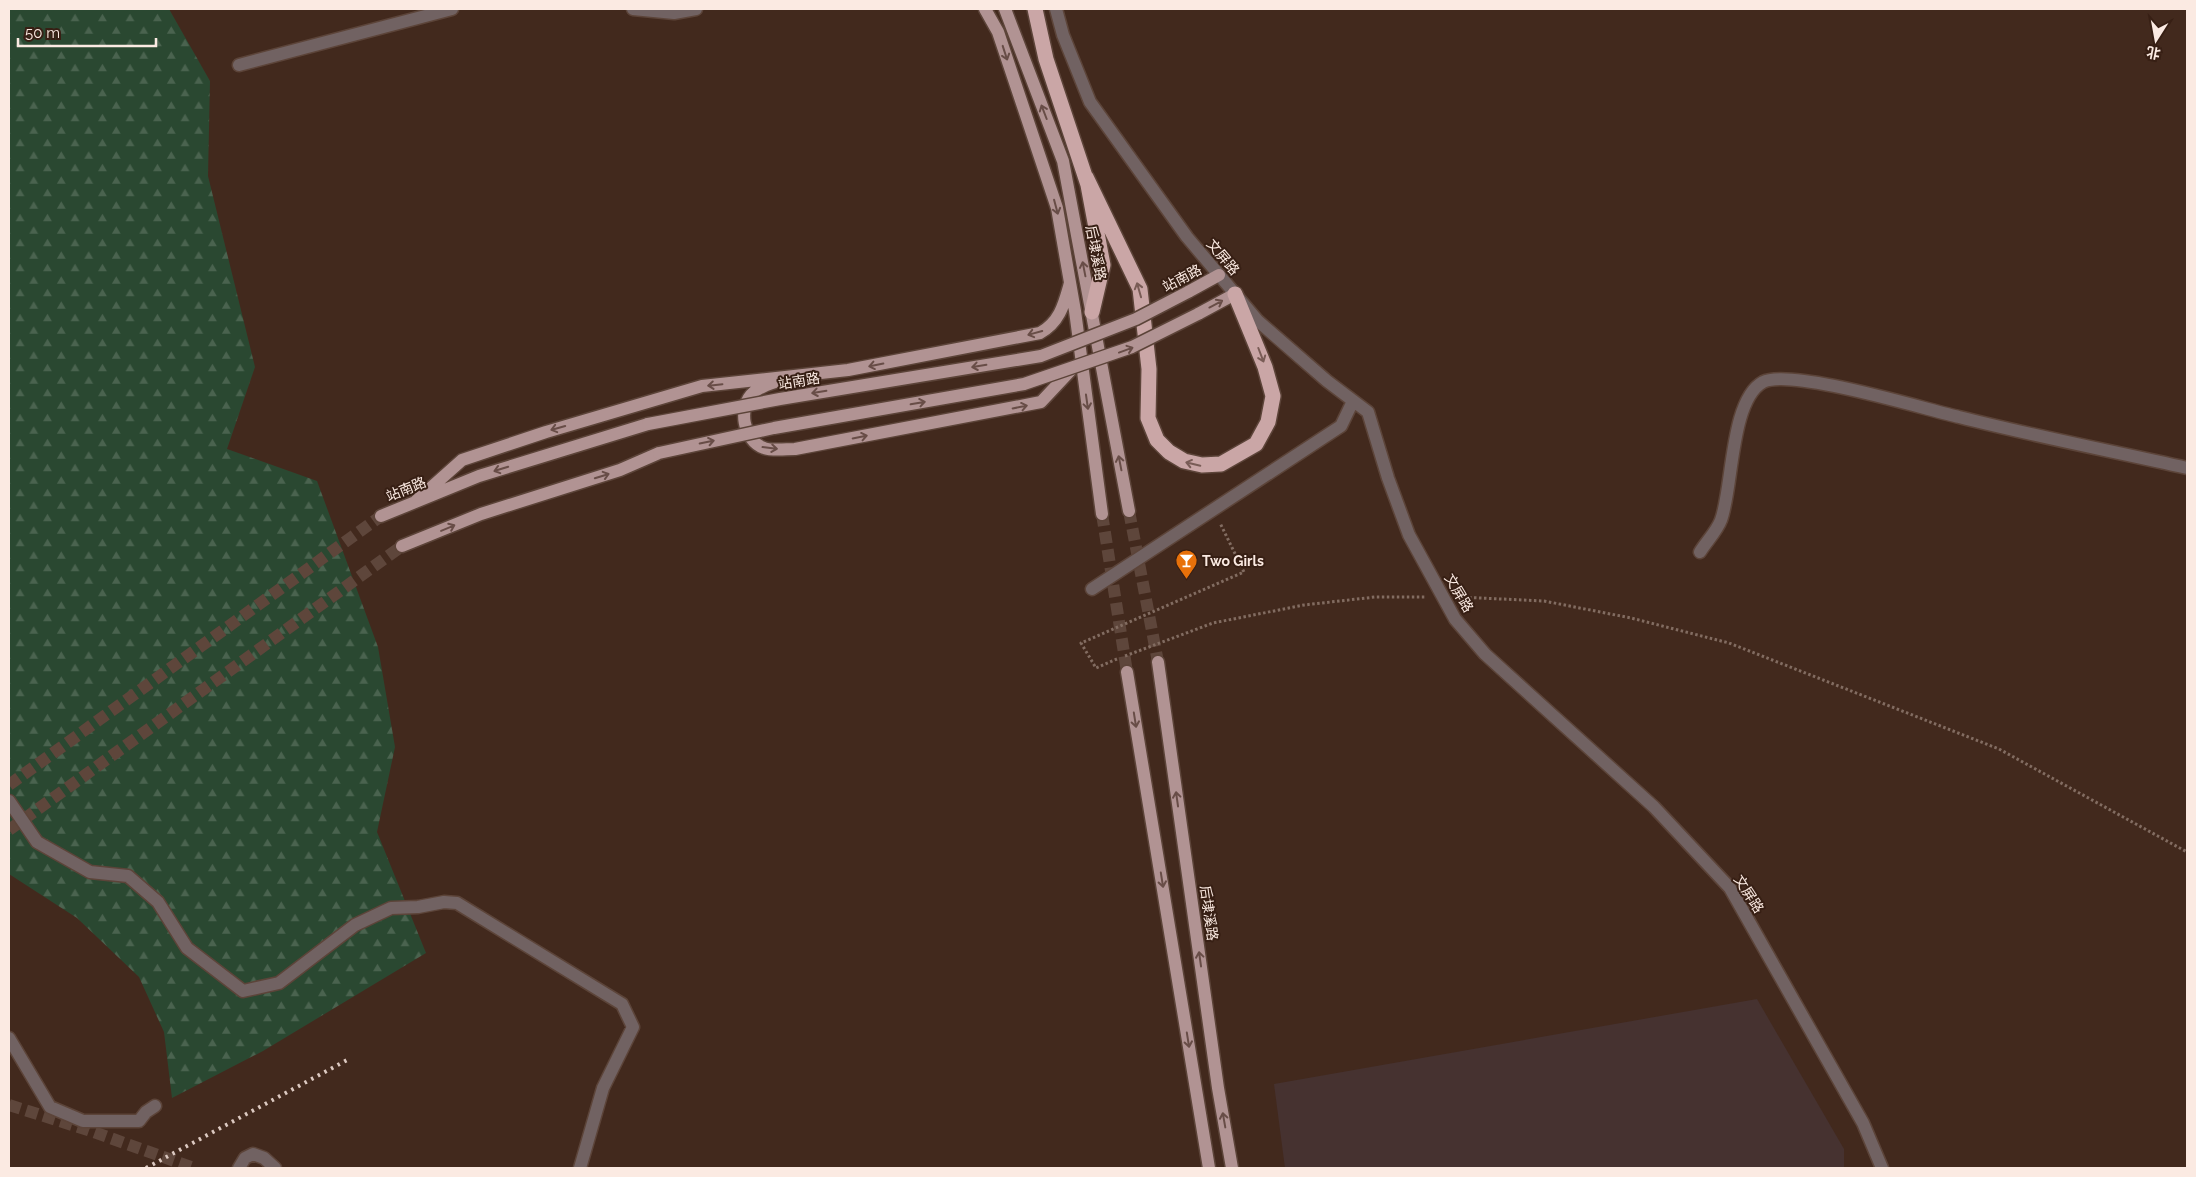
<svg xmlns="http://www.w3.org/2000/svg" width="2196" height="1177" viewBox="0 0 2196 1177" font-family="Raleway,'Noto Sans SC',sans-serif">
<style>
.commercial{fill:#463230}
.forest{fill:url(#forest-firs)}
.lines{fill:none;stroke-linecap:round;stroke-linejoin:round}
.minor-tunnel{stroke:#5e463b;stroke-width:12;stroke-dasharray:12 6;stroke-linecap:butt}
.major-tunnel{stroke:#5e463b;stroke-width:12;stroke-dasharray:12 6;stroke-linecap:butt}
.minor-casing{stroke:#5c4439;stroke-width:15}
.major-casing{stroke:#5c4439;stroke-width:15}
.highway-casing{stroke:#5c4439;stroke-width:18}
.path{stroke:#826c61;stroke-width:3;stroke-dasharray:2.5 2.5;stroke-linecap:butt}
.minor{stroke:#716262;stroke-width:12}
.major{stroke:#b19393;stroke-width:12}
.highway{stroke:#caa6a6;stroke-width:15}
.rail{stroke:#dcc9c1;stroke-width:4;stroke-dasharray:2.5 5;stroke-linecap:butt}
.major-bridge-casing{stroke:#5c4439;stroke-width:15;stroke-linecap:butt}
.major-bridge{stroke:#b19393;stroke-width:12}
.oneway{stroke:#684d47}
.oneway2{stroke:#795c56}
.labels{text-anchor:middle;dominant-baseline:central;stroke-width:4;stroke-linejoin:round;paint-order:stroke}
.street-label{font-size:14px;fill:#fbeae2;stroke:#371f14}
.poi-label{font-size:14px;font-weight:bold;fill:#fbeae2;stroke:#371f14;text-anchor:start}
</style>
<defs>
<pattern id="forest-firs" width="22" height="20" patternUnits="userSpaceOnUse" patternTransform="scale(1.25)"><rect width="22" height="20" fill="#2a4831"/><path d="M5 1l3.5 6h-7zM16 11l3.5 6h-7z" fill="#4a634f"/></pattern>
</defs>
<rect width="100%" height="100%" fill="#42291d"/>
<path class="commercial" d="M1757,999L1844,1149V1168H1285L1274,1084Z"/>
<path class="forest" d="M9,9H169L210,81L208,176L255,367L227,449L317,481L378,647L395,747L377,832L426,953L263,1051L172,1098L164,1032L139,977L77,918L9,874Z"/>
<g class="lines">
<path class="minor-tunnel" d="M9,1105L88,1130L194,1168"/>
<path class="major-tunnel" d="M1129,511L1158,662
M1102,514L1127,672
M9,785L381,516
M9,830L402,546"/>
<defs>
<path id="minor" d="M633,9L674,13L696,9
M1056,9L1063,35L1090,102L1187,237L1258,321L1327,381L1368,412L1388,478L1409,535L1455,619L1485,654L1654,807L1730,888L1863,1123L1882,1168
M239,65L452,9
M1700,552C1706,542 1717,531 1721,520C1733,488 1730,400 1763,382C1791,368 1924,409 1959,417C2034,436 2111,451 2187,468
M1092,589L1341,426L1353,401
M9,801L37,842L90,872L128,876L158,902L187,948L243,991L279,983L355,925L391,908L418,907L444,902L457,903L622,1004L633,1027L603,1088L580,1168
M9,1038L50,1107L83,1121H139L146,1112L155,1106
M239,1168L245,1158L253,1154L264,1158L275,1168"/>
<path id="major" d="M985,9L998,32L1057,208L1075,311L1102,514
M1005,9L1063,161L1129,511
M1188,292L1219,275
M1198,314L1235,294
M775,382C769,384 759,388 754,392C737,406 743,441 764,448C772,451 786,449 795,449L1041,402L1072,369
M416,501L462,460L546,432L702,386L848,370L1040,333C1060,322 1064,304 1070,283
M381,516L479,476L648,424
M402,546L481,514L620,470L659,453
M1158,662L1218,1088L1232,1168
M1127,672L1209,1168"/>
<path id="highway" d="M1035,9L1046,59L1088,185L1103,265L1092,312
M1086,177L1140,289L1149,369L1148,418L1157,440L1169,452L1184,461L1202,465L1221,464L1256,444L1268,422L1273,396L1265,367L1235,294"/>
</defs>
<use href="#minor" class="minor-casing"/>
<use href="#major" class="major-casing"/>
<use href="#highway" class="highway-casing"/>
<path class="path" d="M1459,597L1544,601L1631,618L1729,643L1999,749L2187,852
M1125,656L1213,623L1304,605L1375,597H1426
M1117,659L1096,668L1081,643L1244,572L1220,523"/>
<use href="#minor" class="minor"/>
<use href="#major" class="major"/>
<use href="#highway" class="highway"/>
<path class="rail" d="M146,1168L349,1059"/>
<defs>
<path id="major-bridge" d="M648,424L780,399L1041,356L1136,319L1188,292
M659,453L774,428L1024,384L1132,347L1198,314"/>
</defs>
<use href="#major-bridge" class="major-bridge-casing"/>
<use href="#major-bridge" class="major-bridge"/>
</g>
<defs><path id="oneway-shaft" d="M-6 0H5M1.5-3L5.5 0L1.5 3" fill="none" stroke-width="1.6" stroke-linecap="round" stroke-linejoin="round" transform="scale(1.25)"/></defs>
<g class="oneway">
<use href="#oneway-shaft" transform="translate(1005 53) rotate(72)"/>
<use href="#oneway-shaft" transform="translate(1044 112) rotate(-111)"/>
<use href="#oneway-shaft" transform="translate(1056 207) rotate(75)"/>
<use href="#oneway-shaft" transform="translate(1084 269) rotate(-101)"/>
<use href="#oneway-shaft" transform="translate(1216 304) rotate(-28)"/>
<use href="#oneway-shaft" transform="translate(1035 333) rotate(165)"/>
<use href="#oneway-shaft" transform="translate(1126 350) rotate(-20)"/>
<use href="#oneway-shaft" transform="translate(876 365) rotate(169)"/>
<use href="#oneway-shaft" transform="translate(979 366) rotate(171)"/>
<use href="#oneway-shaft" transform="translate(715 385) rotate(174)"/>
<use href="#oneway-shaft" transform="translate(819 392) rotate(171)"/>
<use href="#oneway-shaft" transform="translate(1087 402) rotate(82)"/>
<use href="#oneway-shaft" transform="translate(918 403) rotate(-10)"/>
<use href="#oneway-shaft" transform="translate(1020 407) rotate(-11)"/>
<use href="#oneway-shaft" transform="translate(558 428) rotate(164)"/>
<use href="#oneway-shaft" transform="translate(860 437) rotate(-11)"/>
<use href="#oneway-shaft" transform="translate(707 442) rotate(-12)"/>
<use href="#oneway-shaft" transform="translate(770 448) rotate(7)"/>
<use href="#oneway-shaft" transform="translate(1120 463) rotate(-101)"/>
<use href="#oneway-shaft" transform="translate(501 469) rotate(163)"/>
<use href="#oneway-shaft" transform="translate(602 476) rotate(-17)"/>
<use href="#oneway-shaft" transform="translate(448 528) rotate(-23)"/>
<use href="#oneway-shaft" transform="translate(1135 720) rotate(81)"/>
<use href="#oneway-shaft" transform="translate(1177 799) rotate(-98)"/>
<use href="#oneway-shaft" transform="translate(1162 880) rotate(81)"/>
<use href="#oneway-shaft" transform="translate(1200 959) rotate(-98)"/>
<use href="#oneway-shaft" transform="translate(1188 1040) rotate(81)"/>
<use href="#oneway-shaft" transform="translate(1224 1120) rotate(-100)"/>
</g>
<g class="oneway2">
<use href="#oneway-shaft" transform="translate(1139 290) rotate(-106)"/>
<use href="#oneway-shaft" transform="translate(1261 355) rotate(69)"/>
<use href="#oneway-shaft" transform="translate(1193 464) rotate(-167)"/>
</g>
<defs>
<symbol id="bar-pin" viewBox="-11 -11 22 30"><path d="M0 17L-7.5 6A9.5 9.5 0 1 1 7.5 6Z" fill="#e8710a" stroke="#371f14"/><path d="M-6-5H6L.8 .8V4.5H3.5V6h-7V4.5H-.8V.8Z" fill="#fff"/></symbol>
</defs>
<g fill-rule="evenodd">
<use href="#bar-pin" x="1174" y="548" width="25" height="34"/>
</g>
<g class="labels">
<g class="street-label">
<text transform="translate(1096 253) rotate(79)">后埭溪路</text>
<text transform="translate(1223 257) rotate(50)">文屏路</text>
<text transform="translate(1182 278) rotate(-28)">站南路</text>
<text transform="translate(799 381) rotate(-9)">站南路</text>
<text transform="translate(406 489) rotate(-22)">站南路</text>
<text transform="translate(1459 593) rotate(59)">文屏路</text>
<text transform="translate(1749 894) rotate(57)">文屏路</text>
<text transform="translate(1209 913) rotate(82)">后埭溪路</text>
</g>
<g class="poi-label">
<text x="1202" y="561">Two Girls</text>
</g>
</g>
<rect width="2196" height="1177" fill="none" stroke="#fbeae2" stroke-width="20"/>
<g transform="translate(2156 40) rotate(191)" stroke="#371f14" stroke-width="4" paint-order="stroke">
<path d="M0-4L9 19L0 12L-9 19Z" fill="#fbeae2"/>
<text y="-8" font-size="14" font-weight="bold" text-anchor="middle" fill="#fbeae2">北</text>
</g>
<path d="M18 38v8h138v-8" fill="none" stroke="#fbeae2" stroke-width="2.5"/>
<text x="25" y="38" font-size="15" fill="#fbeae2" stroke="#371f14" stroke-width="4" paint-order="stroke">50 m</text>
</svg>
